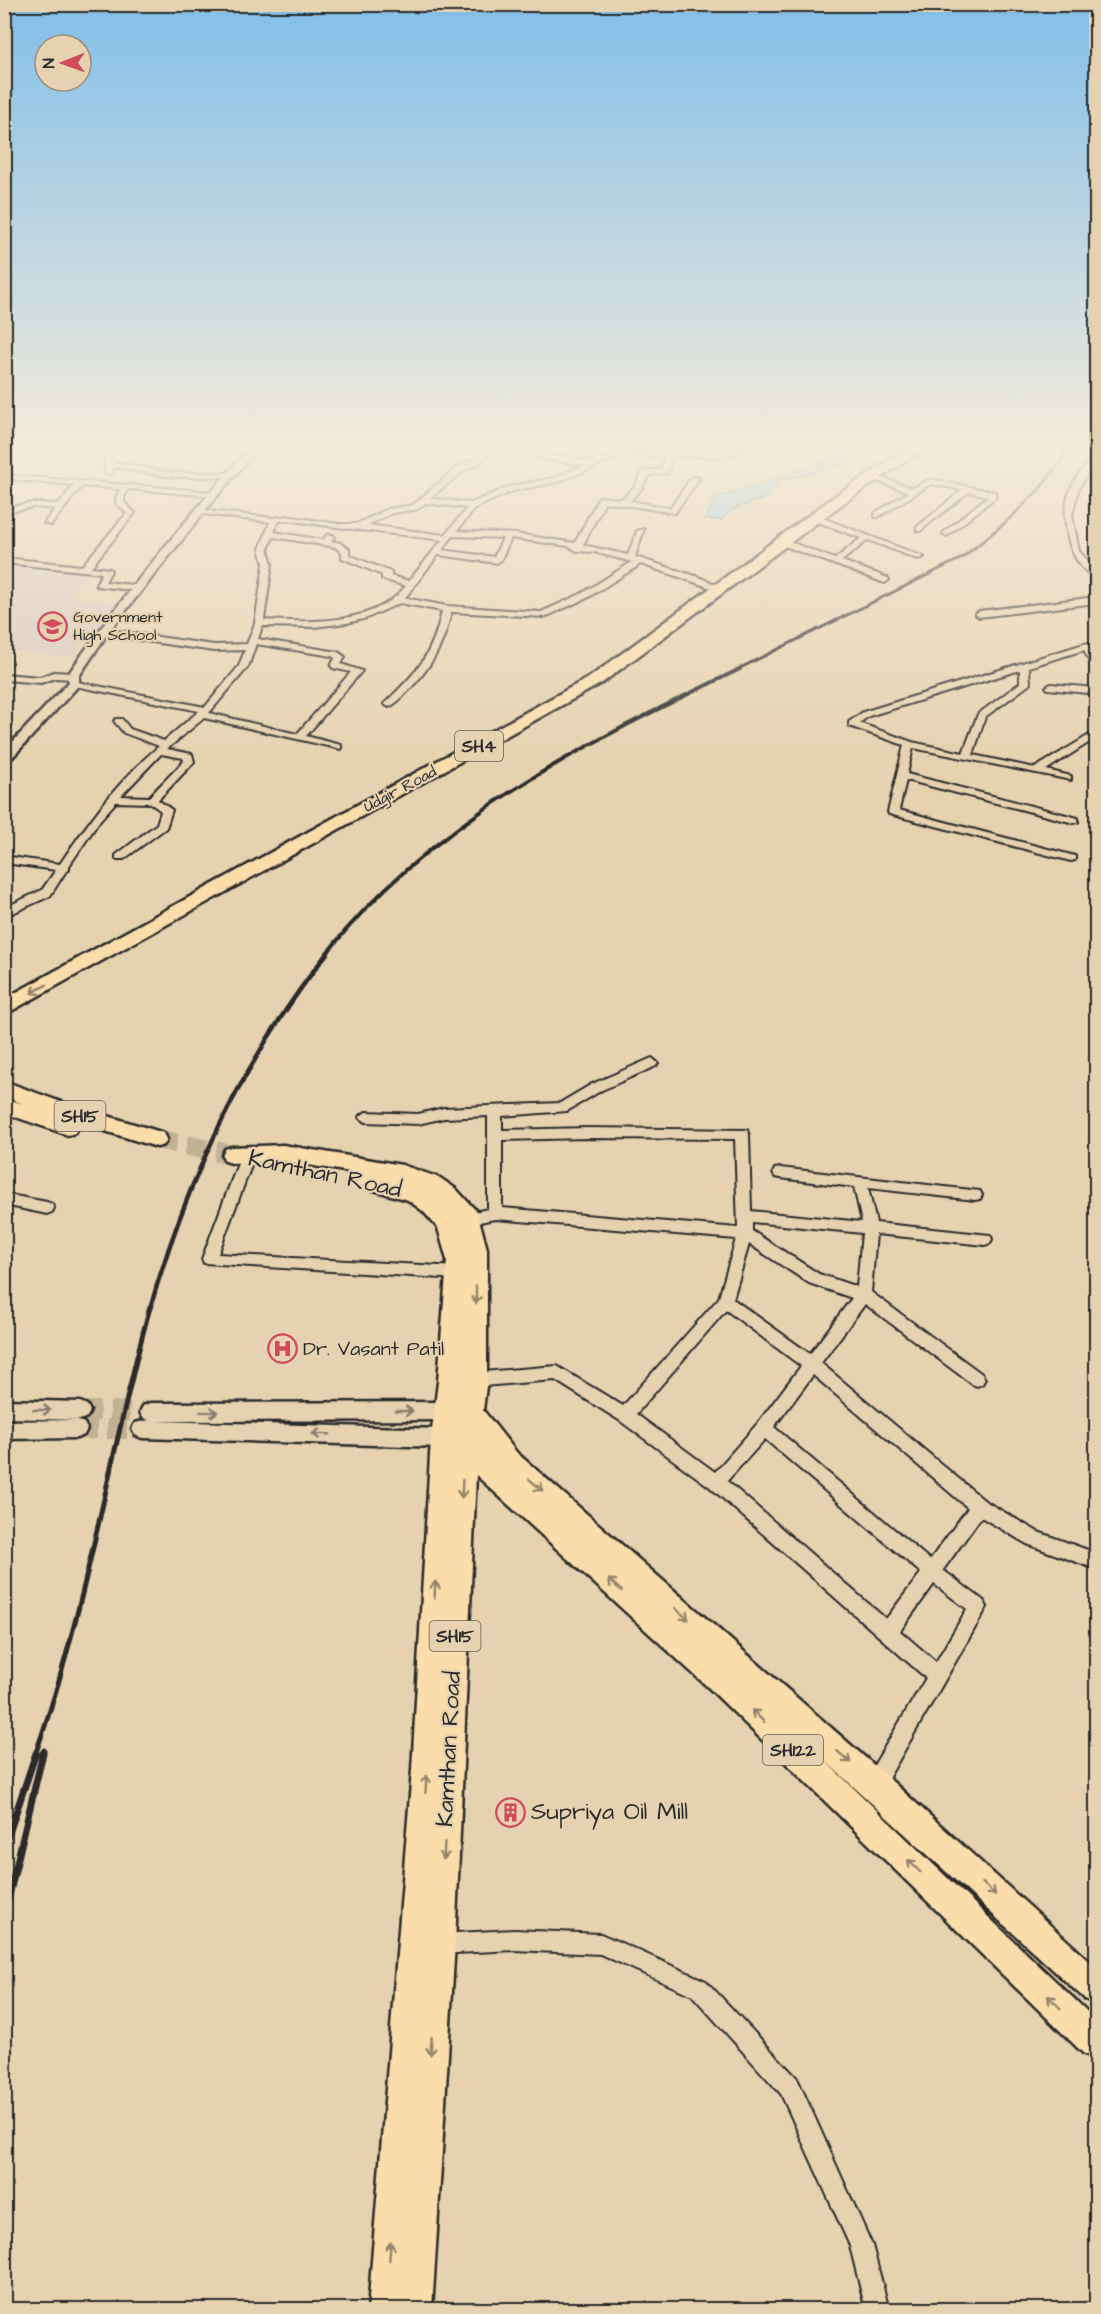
<svg xmlns="http://www.w3.org/2000/svg" width="1101" height="2314" viewBox="0 0 1101 2314" font-family="'Architects Daughter',sans-serif">
<style>
.built{fill:#d8c9c0}
.water{fill:#8aceeb;stroke:#648d9e;stroke-width:1.5}
.lines{fill:none;stroke-linecap:round;stroke-linejoin:round}
.tertiary-tunnel{stroke:#c1b195;stroke-width:20;stroke-dasharray:20 10;stroke-linecap:butt}
.primary-tunnel{stroke:#c1b195;stroke-width:20;stroke-dasharray:20 10;stroke-linecap:butt}
.minor-casing{stroke:#2b2b2b;stroke-width:4}
.tertiary-casing{stroke:#2b2b2b;stroke-width:5}
.primary-casing{stroke:#2b2b2b;stroke-width:5}
.trunk-casing{stroke:#2b2b2b;stroke-width:5}
.minor{fill:#e6d2b0;fill-rule:evenodd}
.tertiary{fill:#e6d2b0;fill-rule:evenodd}
.primary{fill:#fbddab;fill-rule:evenodd}
.trunk{fill:#fbddab;fill-rule:evenodd}
.rail-far4{stroke:#2b2b2b;stroke-width:3}
.rail-far3{stroke:#2b2b2b;stroke-width:4}
.rail-far2{stroke:#2b2b2b;stroke-width:4.5}
.rail-far1{stroke:#2b2b2b;stroke-width:5}
.rail{stroke:#2b2b2b;stroke-width:7}
.oneway{stroke:#93846b}
.oneway2{stroke:#887e6e}
.labels{text-anchor:middle;dominant-baseline:central;stroke-width:4.5;stroke-linejoin:round;paint-order:stroke}
.far-poi-label{font-size:16px;fill:#2b2b2b;stroke:#e6d2b0;text-anchor:start}
.far-street-label{font-size:16px;fill:#2b2b2b;stroke:#e6d2b0}
.shield{fill:#e6d2b0;stroke:#635d53;stroke-width:1.5}
.shield-label{font-size:18px;font-weight:bold;fill:#2b2b2b}
.poi-label{font-size:20px;fill:#2b2b2b;stroke:#e6d2b0;text-anchor:start}
.near-street-label{font-size:24px;fill:#2b2b2b;stroke:#e6d2b0}
.near-poi-label{font-size:24px;fill:#2b2b2b;stroke:#e6d2b0;text-anchor:start}
</style>
<rect width="100%" height="100%" fill="#e6d2b0"/>
<filter id="ink" filterUnits="userSpaceOnUse"><feTurbulence type="fractalNoise" baseFrequency=".0167" numOctaves="2"/><feDisplacementMap in="SourceGraphic" scale="12" xChannelSelector="R" yChannelSelector="G"/><feConvolveMatrix kernelMatrix="1 2 1 2 8 2 1 2 1" color-interpolation-filters="sRGB"/></filter>
<g filter="url(#ink)">
<path class="built" d="M5,564L88,574L68,597L121,603L69,658L5,649Z"/>
<path class="water" d="M846,444H860L846,456L848,463L783,480L767,497L733,509L721,520L705,519L716,498L828,461Z"/>
<g class="lines">
<path class="tertiary-tunnel" d="M80,1411L150,1412
M77,1429H142"/>
<path class="primary-tunnel" d="M157,1139L232,1155"/>
<defs>
<path id="minor" d="M106,444H114L112,462L172,473H231L235,475L231,477H172L113,467V472L109,474L105,472L104,450Z
M363,444H400L385,449Z
M490,444H498L482,462L465,470L430,498L471,503L508,487L553,478L585,465L538,458L542,448L526,444H550L546,454L594,462L624,450L667,453L672,444H680L674,453L728,452L752,444H765L729,456L672,457L667,473L649,475L642,488L630,501L670,508L692,477H698L699,479L675,513L605,502L583,545L628,555L637,531L644,529L635,557L699,577L724,588L717,590L641,564L587,598L545,617L451,612C444,645 431,668 407,692C401,698 396,704 389,707L384,704L386,702C418,671 432,656 442,611L400,603L367,618L347,623L314,627L262,626L258,639L338,652L345,657L341,664L362,671L306,736L341,745V749L204,718L167,749L192,754L194,762L158,800L172,810L166,828L124,859H116V855L157,824L161,811L150,803L116,802L100,820L69,866V870L66,871L50,896L4,917V908L42,890L56,870L4,863V856L60,864C89,821 119,780 159,746L124,733L114,721L116,719H122L130,729L164,741L199,711L75,686L70,683L72,681L205,707L239,666L245,650L214,651L103,635L98,632L103,629L214,645L247,644L255,623L264,564L260,549L270,522L202,514H199V510L275,518L286,516L339,524H356L388,509L413,505L459,466L476,458ZM625,454L665,457L661,469L643,471L636,485L622,499L599,497L575,543L516,534L457,531L475,508L513,491L558,482ZM425,503L467,508L445,535L367,525L393,513L418,509ZM286,520C338,528 390,533 442,540L409,581L391,576V572L349,555V549L340,543L331,541L334,537L333,535H327L323,540L274,532L278,522ZM453,536L503,538L494,557L442,550ZM273,537L335,547L342,552V558L382,575V579L406,586C374,626 310,622 264,620L272,564L268,549ZM511,538L568,546L577,551L594,552L632,562L581,594L541,612L447,606L405,598L438,555L497,563L501,560ZM256,644L332,656L335,658L331,666L333,668L351,672L297,734L209,713L248,667ZM161,754L183,758L184,761L149,797L121,796Z
M1093,455H1096V462L1079,487L1072,515L1079,551L1096,570V578C1067,564 1058,514 1072,486C1077,475 1086,465 1093,455Z
M869,474L913,488L930,479L995,492L996,497L947,536L943,534L944,532L988,496L969,492L920,531H917V527L962,490L931,484L878,517H875V513L908,492L869,478Z
M4,475L214,492L218,494L214,496L128,489L124,497V502L135,513L91,567L110,569L111,571L105,582L142,586V590L139,591L97,586L96,584L102,573L4,563V558L82,566L127,513L116,503V497L121,489L82,486L51,525L44,523L55,509L33,507L4,513V508L33,503L59,504L74,485L4,479Z
M812,516H818L924,557L917,559L868,540L842,561L888,578L889,580L885,583L779,544V540H785L835,559L861,538L812,520Z
M1096,597V603L979,617L975,614L979,611Z
M1096,642V648H1093L1096,656V668L1091,665L1084,650L1029,667L1030,684L985,717L973,755L1035,768L1096,731V738L1046,770L1071,776V780L913,748L907,774L1078,818V822L1074,823L906,780L899,810L1075,856V860L1071,861L889,814L888,812L904,745L849,726V722L863,712L1084,644ZM1020,670V683L978,714L963,753L912,742L859,723L869,716Z
M54,672L73,673L78,676L73,679L55,678L41,683L4,680V674L40,677Z
M1051,684L1096,688V694L1048,689L1046,687Z
M652,1058L658,1063L656,1066L602,1090L567,1111L502,1116V1130L588,1128L747,1130L749,1134L751,1211L862,1222L854,1187L780,1178L775,1177L773,1173L775,1169L780,1168L980,1191L982,1195L980,1199L975,1200L868,1188L876,1223L990,1235L992,1239L990,1243L985,1245L876,1234L871,1292L982,1374L985,1379L982,1384L977,1386L972,1384L865,1304L821,1363L985,1501L1038,1532L1096,1553V1569L1027,1544L981,1517L943,1570L984,1601L987,1607L881,1791L874,1793L867,1791L865,1784L867,1777L926,1678L710,1487L619,1420L555,1380L470,1387L465,1385L462,1380L465,1375L470,1373L557,1366L623,1406L719,1298L736,1239L495,1219L469,1224L464,1222L462,1218L464,1214L488,1209V1116L444,1118L418,1124L366,1122L359,1117L366,1112L418,1114L444,1108L560,1103L592,1084ZM588,1138L735,1139L738,1228L502,1208V1140ZM752,1222L862,1233L857,1287L819,1274L752,1231ZM749,1244L809,1283L852,1298L810,1354L733,1299ZM726,1310L801,1366L758,1423L715,1472L636,1414ZM813,1375L968,1508L930,1560L774,1427ZM765,1439L921,1573L886,1619L727,1481ZM934,1584L967,1609L936,1662L900,1631Z
M247,1153L252,1154L254,1158L218,1254L458,1267L463,1269L465,1273L463,1277L458,1279L204,1263L202,1259L240,1158L242,1154Z
M4,1194L47,1202L52,1204L54,1208L52,1212L47,1214L4,1205Z
M514,1930L601,1934L706,1981L797,2078L872,2245L889,2310H866L850,2246L781,2094L692,1995L600,1954L514,1950L437,1954L430,1951L427,1944L430,1937L437,1934Z"/>
<path id="tertiary" d="M253,444H262L217,496L107,634L79,676V685L8,762L4,763V751L69,682L67,676C123,595 187,518 253,444Z
M4,1400L80,1402L87,1405L90,1411L87,1417L80,1420L4,1418Z
M455,1402L462,1405L465,1411L462,1417L455,1420L155,1421L443,1429L450,1432L453,1438L450,1444L443,1447L142,1438L135,1435L132,1429L135,1423L149,1420L143,1418L140,1412L143,1406L150,1403Z
M77,1420L84,1423L87,1429L84,1435L77,1438L4,1439V1421Z"/>
<path id="primary" d="M4,1081L61,1102L164,1133L167,1139L164,1145L157,1147L76,1122L78,1127L75,1133L68,1135L4,1113V1098L23,1104L4,1096Z
M283,1145L402,1165L440,1178L456,1189L477,1212L487,1249V1379L483,1410L517,1453L884,1774L1096,1967V2004L1085,1999L820,1756L1096,2020V2058L1084,2054L710,1689L476,1475L455,1944L432,2310H368L412,1770L431,1438L438,1382L447,1260L438,1228L423,1211L408,1200L357,1185L354,1179L357,1173L283,1161L232,1163L225,1161L222,1155L225,1149L232,1147Z"/>
<path id="trunk" d="M919,444H935L907,460L845,502L602,683L4,1015V999L590,677L835,496L899,454Z"/>
</defs>
<use href="#minor" class="minor-casing"/>
<use href="#tertiary" class="tertiary-casing"/>
<use href="#primary" class="primary-casing"/>
<use href="#trunk" class="trunk-casing"/>
<use href="#minor" class="minor"/>
<use href="#tertiary" class="tertiary"/>
<use href="#primary" class="primary"/>
<use href="#trunk" class="trunk"/>
<path class="rail-far4" d="M736,670L962,558L1006,522L1038,491L1062,459L1068,444"/>
<path class="rail-far3" d="M327,953C431,820 590,741 740,669"/>
<path class="rail-far2" d="M150,1309C187,1178 244,1059 328,952"/>
<path class="rail-far1" d="M35,1755C87,1609 109,1455 150,1307
M43,1755L44,1750"/>
<path class="rail" d="M4,1848L36,1753
M4,1917L43,1753"/>
</g>
<defs><path id="oneway-shaft" d="M-6 0H5M1.5-3L5.5 0L1.5 3" fill="none" stroke-width="1.6" stroke-linecap="round" stroke-linejoin="round" transform="scale(1.5)"/></defs>
<g class="oneway">
<use href="#oneway-shaft" transform="translate(39 989) rotate(151)"/>
<use href="#oneway-shaft" transform="translate(476 1295) rotate(90)"/>
<use href="#oneway-shaft" transform="translate(536 1485) rotate(41)"/>
<use href="#oneway-shaft" transform="translate(462 1489) rotate(93)"/>
<use href="#oneway-shaft" transform="translate(615 1585) rotate(-138)"/>
<use href="#oneway-shaft" transform="translate(435 1590) rotate(-87)"/>
<use href="#oneway-shaft" transform="translate(682 1614) rotate(41)"/>
<use href="#oneway-shaft" transform="translate(758 1716) rotate(-136)"/>
<use href="#oneway-shaft" transform="translate(844 1757) rotate(41)"/>
<use href="#oneway-shaft" transform="translate(426 1784) rotate(-86)"/>
<use href="#oneway-shaft" transform="translate(444 1851) rotate(93)"/>
<use href="#oneway-shaft" transform="translate(914 1866) rotate(-136)"/>
<use href="#oneway-shaft" transform="translate(989 1889) rotate(43)"/>
<use href="#oneway-shaft" transform="translate(1054 2002) rotate(-136)"/>
<use href="#oneway-shaft" transform="translate(431 2046) rotate(94)"/>
<use href="#oneway-shaft" transform="translate(390 2251) rotate(-86)"/>
</g>
<g class="oneway2">
<use href="#oneway-shaft" transform="translate(42 1410) rotate(1)"/>
<use href="#oneway-shaft" transform="translate(404 1411)"/>
<use href="#oneway-shaft" transform="translate(209 1412) rotate(1)"/>
<use href="#oneway-shaft" transform="translate(321 1434) rotate(-178)"/>
</g>
</g>
<linearGradient id="sky" x2="0" y2="1"><stop stop-color="#82bee9"/><stop offset="0.58" stop-color="#f4ebdb"/><stop offset="1" stop-color="#f4ebdb" stop-opacity="0"/></linearGradient>
<rect width="1101" height="768" fill="url(#sky)"/>
<defs>
<symbol id="school-ring" viewBox="-11 -11 22 22"><circle r="9.5" fill="#e6d2b0" stroke="#d1495b" stroke-width="1.5"/><path d="M0-5L7-2L0 1L-7-2ZM-4 1L0 2.5L4 1V4Q0 6-4 4Z" fill="#d1495b"/></symbol>
<symbol id="hospital-ring" viewBox="-11 -11 22 22"><circle r="9.5" fill="#e6d2b0" stroke="#d1495b" stroke-width="1.5"/><path d="M-5-5h3v3.5h4V-5h3V5h-3V1.5h-4V5h-3Z" fill="#d1495b"/></symbol>
<symbol id="building-ring" viewBox="-11 -11 22 22"><circle r="9.5" fill="#e6d2b0" stroke="#d1495b" stroke-width="1.5"/><path d="M-4-6H4V6H1V3H-1V6H-4ZM-2.5-4.3h1.7v1.8h-1.7ZM.8-4.3h1.7v1.8H.8ZM-2.5-1h1.7V.8h-1.7ZM.8-1h1.7V.8H.8Z" fill="#d1495b"/></symbol>
</defs>
<g fill-rule="evenodd">
<use href="#school-ring" x="36" y="610" width="33" height="33"/>
<use href="#hospital-ring" x="266" y="1332" width="33" height="33"/>
<use href="#building-ring" x="494" y="1796" width="33" height="33"/>
</g>
<g class="labels">
<g class="far-poi-label">
<text x="73" y="617">Government<tspan x="73" dy="18">High School</tspan></text>
</g>
<g class="far-street-label">
<text transform="translate(400 789) rotate(-28)">Udgir Road</text>
</g>
<g class="shield">
<rect x="455" y="731" width="48" height="30" rx="4.5"/>
<rect x="54.5" y="1101" width="51" height="30" rx="4.5"/>
<rect x="429.5" y="1621" width="51" height="30" rx="4.5"/>
<rect x="763" y="1735" width="60" height="30" rx="4.5"/>
</g>
<g class="shield-label">
<text x="479" y="746">SH4</text>
<text x="80" y="1116">SH15</text>
<text x="455" y="1636">SH15</text>
<text x="793" y="1750">SH122</text>
</g>
<g class="poi-label">
<text x="303" y="1349">Dr. Vasant Patil</text>
</g>
<g class="near-street-label">
<text transform="translate(325 1174) rotate(12)">Kamthan Road</text>
<text transform="translate(449 1749) rotate(-87)">Kamthan Road</text>
</g>
<g class="near-poi-label">
<text x="531" y="1812">Supriya Oil Mill</text>
</g>
</g>
<rect width="1101" height="2314" fill="none" stroke="#e6d2b0" stroke-width="24"/>
<rect x="12" y="12" width="1077" height="2290" fill="none" stroke="#2b2b2b" stroke-width="2" filter="url(#ink)"/>
<g transform="translate(63 63) rotate(269)"><circle r="28" fill="#e6d2b0" stroke="#9b8f7b" stroke-width="1.5"/>
<path d="M0-4.5L10 22L0 15L-10 22Z" fill="#d1495b"/>
<text y="-9" font-size="16" font-weight="bold" text-anchor="middle" fill="#2b2b2b">N</text>
</g>
</svg>
